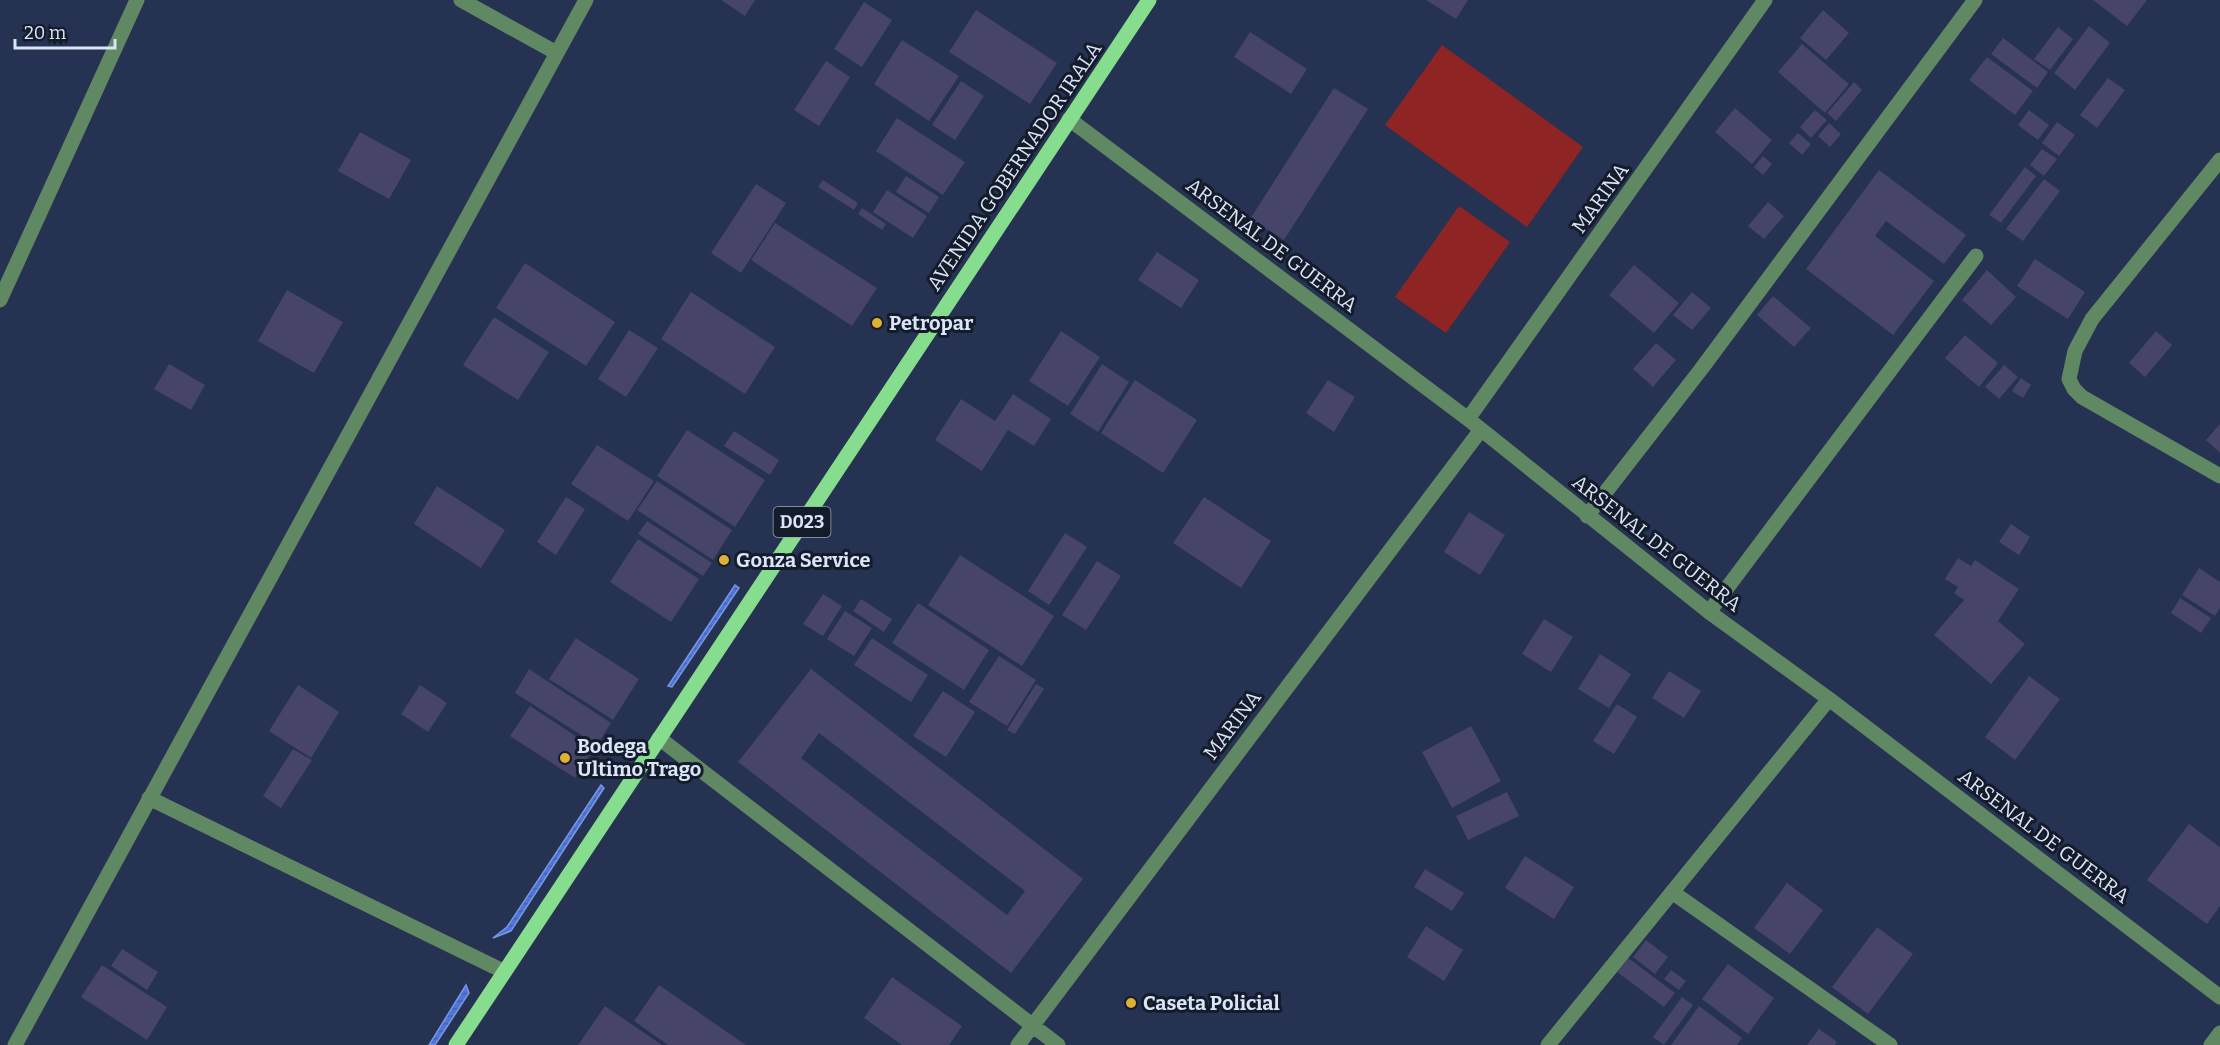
<svg xmlns="http://www.w3.org/2000/svg" width="2220" height="1045" viewBox="0 0 2220 1045" font-family="Bitter,serif">
<style>
.park{fill:#8e2524}
.water{fill:url(#water-rules);stroke:#7897e4;stroke-width:1.5}
.building{fill:#464468;fill-rule:evenodd}
.lines{fill:none;stroke-linecap:round;stroke-linejoin:round}
.minor{stroke:#608862;stroke-width:15}
.major{stroke:#87dd8e;stroke-width:15}
.poi-dot{fill:#e0b034;stroke:#141b29;stroke-width:2}
.labels{text-anchor:middle;dominant-baseline:central;stroke-width:6;stroke-linejoin:round;paint-order:stroke}
.shield{fill:#141b29;stroke:#9fa8bb;stroke-width:1.5}
.shield-label{font-size:18px;font-weight:bold;fill:#dbe5fa}
.street-label{font-size:20px;fill:#dbe5fa;stroke:#141b29}
.poi-label{font-size:20px;font-weight:bold;fill:#dbe5fa;stroke:#141b29;text-anchor:start}
</style>
<defs>
<pattern id="water-rules" width="6" height="5" patternUnits="userSpaceOnUse" patternTransform="scale(1.5)"><rect width="6" height="5" fill="#4e75db"/><path d="M0 2.5h6" fill="none" stroke="#4962a1"/></pattern>
</defs>
<rect width="100%" height="100%" fill="#253252"/>
<path class="park" d="M1442,45L1583,147L1527,227L1385,125Z
M1459,206L1510,242L1446,333L1395,297Z"/>
<path class="water" d="M735,585L739,588L672,687L668,686Z
M601,785L604,788L511,931L493,938L507,927Z
M466,985L469,993L435,1045H429Z"/>
<path class="building" d="M721,0H755L745,16Z
M1426,0H1468L1456,19Z
M2093,0H2147L2127,26Z
M864,2L892,20L862,67L834,49Z
M976,10L1057,63L1030,104L949,52Z
M1823,10L1849,33L1826,60L1800,38Z
M2089,26L2110,43L2075,90L2054,73Z
M2058,27L2073,39L2050,70L2034,59Z
M1250,32L1307,69L1291,94L1234,57Z
M2003,38L2048,72L2037,88L1991,54Z
M902,40L959,76L929,121L874,84Z
M1802,44L1849,84L1825,113L1778,72Z
M1987,57L2033,91L2015,115L1969,80Z
M826,61L850,77L819,126L794,110Z
M2108,78L2125,90L2097,128L2080,115Z
M961,81L984,96L955,140L932,125Z
M1854,82L1862,90L1836,121L1827,113Z
M1334,88L1368,109L1284,240L1250,219Z
M1735,108L1772,140L1752,164L1715,132Z
M1815,110L1827,120L1811,138L1800,127Z
M2029,110L2049,125L2038,140L2018,125Z
M897,118L965,162L943,195L876,151Z
M2057,122L2075,135L2059,156L2042,143Z
M1829,123L1841,134L1830,147L1818,136Z
M360,132L411,160L389,199L338,171Z
M1798,133L1811,144L1802,155L1789,143Z
M2042,149L2057,159L2044,176L2030,165Z
M1763,156L1772,164L1763,175L1754,167Z
M2025,167L2036,176L2001,223L1989,215Z
M1879,170L1966,235L1944,264L1886,221L1875,236L1934,281L1893,335L1806,269Z
M906,176L939,197L929,213L896,192Z
M2044,179L2060,191L2023,241L2006,229Z
M823,180L858,203L854,210L818,187Z
M756,184L786,203L741,273L711,253Z
M887,190L927,216L913,238L873,212Z
M1768,202L1784,216L1764,239L1748,226Z
M862,208L886,224L882,230L858,214Z
M775,223L877,288L852,326L751,260Z
M1157,252L1199,280L1181,308L1138,280Z
M2035,259L2085,292L2068,319L2017,286Z
M525,263L615,322L586,366L496,308Z
M1634,265L1679,303L1654,333L1609,295Z
M1987,270L2016,297L1991,325L1962,300Z
M287,290L343,322L314,373L258,341Z
M691,292L775,347L745,394L661,339Z
M1692,292L1711,308L1692,330L1673,315Z
M1773,296L1811,328L1794,347L1757,315Z
M494,317L549,352L518,400L463,365Z
M629,330L658,348L626,397L598,379Z
M1061,331L1100,357L1068,406L1029,381Z
M2156,331L2172,345L2145,377L2129,363Z
M1965,335L1998,363L1979,387L1945,358Z
M1656,343L1676,360L1653,387L1633,369Z
M169,364L205,385L191,410L154,389Z
M1102,364L1129,382L1098,432L1070,414Z
M2004,365L2018,377L1999,399L1985,387Z
M2021,378L2031,385L2023,398L2012,391Z
M1135,380L1197,420L1163,473L1101,433Z
M1328,380L1355,397L1334,432L1306,413Z
M1013,394L1051,419L1034,446L1008,430L982,471L935,440L961,399L995,421Z
M2220,424V453L2206,440Z
M687,430L765,480L735,527L657,476Z
M734,431L779,460L770,475L724,446Z
M597,445L654,481L628,521L571,484Z
M657,481L732,530L713,560L637,510Z
M437,486L505,530L481,568L414,524Z
M566,497L585,509L556,555L537,542Z
M1204,497L1271,541L1241,588L1173,543Z
M1469,512L1505,535L1480,575L1444,552Z
M647,521L712,563L703,576L638,534Z
M2011,524L2030,537L2019,555L1999,542Z
M1065,533L1087,547L1049,605L1028,591Z
M638,539L699,579L671,622L610,582Z
M960,555L1054,616L1022,666L928,605Z
M1958,558L1971,566L1975,560L2019,589L1998,621L2025,644L1991,684L1934,635L1964,600L1954,593L1958,587L1945,579Z
M1097,561L1121,576L1086,630L1062,615Z
M2199,568L2220,582V608L2215,616L2182,595Z
M823,594L842,606L823,636L803,624Z
M2180,598L2211,618L2201,633L2171,613Z
M861,599L892,619L884,632L853,611Z
M918,603L989,650L964,690L892,643Z
M845,611L872,628L854,656L827,639Z
M1544,619L1573,637L1551,672L1522,654Z
M576,638L639,679L613,720L549,679Z
M872,638L928,675L911,702L854,665Z
M1600,654L1631,674L1609,708L1578,689Z
M999,656L1036,680L1007,726L969,702Z
M529,669L611,723L597,745L515,693Z
M811,669L1083,879L1011,973L738,762ZM819,733L1025,891L1007,915L801,758Z
M1669,671L1701,691L1684,718L1652,698Z
M2029,676L2060,699L2015,760L1985,737Z
M1036,684L1044,689L1015,734L1007,730Z
M298,685L339,712L311,758L269,731Z
M420,685L447,703L428,732L401,714Z
M943,691L975,712L946,757L913,736Z
M1617,704L1637,717L1614,754L1593,741Z
M530,706L594,748L575,778L510,736Z
M1471,726L1501,781L1452,808L1422,752Z
M293,749L312,760L281,808L263,796Z
M1507,792L1519,816L1468,840L1456,816Z
M2189,824L2220,847V906L2207,924L2147,880Z
M1525,856L1574,887L1554,919L1505,888Z
M1425,869L1464,893L1452,911L1414,887Z
M1787,883L1823,910L1790,954L1754,928Z
M1426,926L1463,950L1444,981L1407,957Z
M1877,927L1913,954L1868,1014L1832,987Z
M1646,940L1668,957L1655,974L1633,957Z
M122,949L158,972L147,990L111,966Z
M1628,958L1675,993L1664,1007L1617,972Z
M1728,964L1774,998L1748,1034L1702,999Z
M102,965L167,1007L147,1040L81,997Z
M1671,970L1686,981L1679,990L1664,979Z
M892,977L962,1026L949,1045H902L864,1018Z
M659,985L746,1045H668L634,1021Z
M1682,997L1693,1005L1664,1045L1653,1037Z
M605,1006L662,1045H578Z
M1699,1006L1742,1038L1737,1045H1671Z
M1819,1029L1837,1042L1835,1045H1807Z"/>
<g class="lines">
<path class="minor" d="M461,0L555,52
M1069,119L1468,419L1709,612L1829,699L2220,997
M2220,160L2092,319L2075,351L2069,379L2074,389L2082,397L2220,476
M0,300L137,0
M1468,419L1765,0
M1587,516L1702,368L1975,0
M1709,612L1976,256
M659,738L1058,1045
M149,798L503,971
M1672,892L1890,1045
M15,1045L586,0
M1018,1045L1480,431
M1548,1045L1829,699
M2211,1045L2220,1033"/>
<path class="major" d="M456,1045L1149,0"/>
</g>
<g class="poi-dot">
<circle cx="877" cy="323" r="6"/>
<circle cx="724" cy="560" r="6"/>
<circle cx="565" cy="758" r="6"/>
<circle cx="1131" cy="1003" r="6"/>
</g>
<g class="labels">
<rect class="shield" x="773.5" y="507" width="57" height="30" rx="4.5"/>
<g class="shield-label">
<text x="802" y="522">D023</text>
</g>
<g class="street-label">
<text transform="translate(1014 166) rotate(-56)">AVENIDA GOBERNADOR IRALA</text>
<text transform="translate(1600 198) rotate(-54)">MARINA</text>
<text transform="translate(1272 245) rotate(37)">ARSENAL DE GUERRA</text>
<text transform="translate(1657 543) rotate(38)">ARSENAL DE GUERRA</text>
<text transform="translate(1232 725) rotate(-53)">MARINA</text>
<text transform="translate(2044 836) rotate(37)">ARSENAL DE GUERRA</text>
</g>
<g class="poi-label">
<text x="889" y="323">Petropar</text>
<text x="736" y="560">Gonza Service</text>
<text x="577" y="746">Bodega<tspan x="577" dy="23">Ultimo Trago</tspan></text>
<text x="1143" y="1003">Caseta Policial</text>
</g>
</g>
<path d="M15 39v9h100v-9" fill="none" stroke="#dbe5fa" stroke-width="3"/>
<text x="24" y="39" font-size="18" fill="#dbe5fa" stroke="#141b29" stroke-width="4.5" paint-order="stroke">20 m</text>
</svg>
